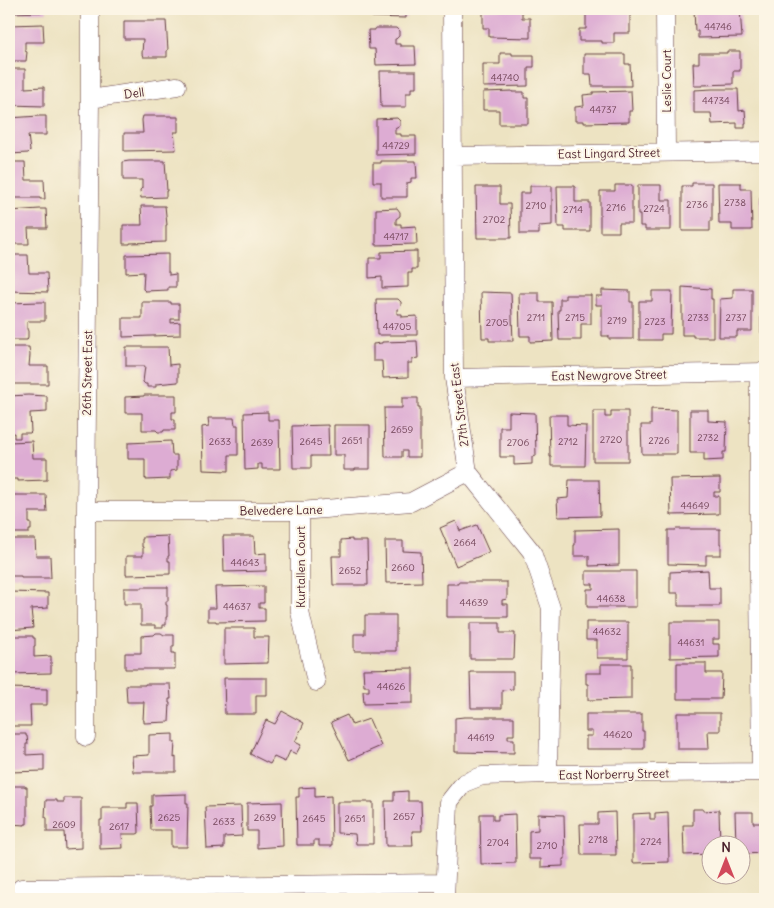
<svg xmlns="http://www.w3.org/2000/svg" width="774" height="908" viewBox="0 0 774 908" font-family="Delius,sans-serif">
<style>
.building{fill:#ddacd3}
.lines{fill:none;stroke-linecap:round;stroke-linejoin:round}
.minor-casing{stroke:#623c42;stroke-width:19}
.minor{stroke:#fff;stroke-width:18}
.labels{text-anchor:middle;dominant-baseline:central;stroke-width:4;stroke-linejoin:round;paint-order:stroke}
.number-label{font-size:10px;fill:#6f4255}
.street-label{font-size:12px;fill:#4a1f2b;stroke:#fcf5e5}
</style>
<rect width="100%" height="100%" fill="#fcf5e5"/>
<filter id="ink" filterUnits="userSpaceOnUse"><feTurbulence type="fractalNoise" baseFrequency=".02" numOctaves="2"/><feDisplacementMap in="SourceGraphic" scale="10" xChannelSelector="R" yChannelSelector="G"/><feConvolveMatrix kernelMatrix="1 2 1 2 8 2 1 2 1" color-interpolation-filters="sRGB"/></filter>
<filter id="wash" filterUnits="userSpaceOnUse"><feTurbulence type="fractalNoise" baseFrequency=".0096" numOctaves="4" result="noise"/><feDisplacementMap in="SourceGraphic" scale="20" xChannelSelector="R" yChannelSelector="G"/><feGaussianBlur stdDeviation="1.12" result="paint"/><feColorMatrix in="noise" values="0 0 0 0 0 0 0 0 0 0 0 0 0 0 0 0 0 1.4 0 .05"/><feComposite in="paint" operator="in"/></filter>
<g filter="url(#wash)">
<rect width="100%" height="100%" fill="#ede3c2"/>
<g id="blocks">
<path class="building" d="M9,9H46L47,12L9,13Z
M122,9H164V11L122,12Z
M372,9H406V18L372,17Z
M483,9H522V18H530V38L489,37V28H483Z
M630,9V33H614V43H602V41H579V29H586V10Z
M694,9H740L742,37L698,38V31H695Z
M124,21H166L168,50H167V57H143L142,54L143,39H124Z
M43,24L44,42H25V51L27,52L26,61H9V25Z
M375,28H396L399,31V36L396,39H395V44H400V46H415L416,64L376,65L375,49H369L368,30H375Z
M727,51H740V71H733V84L702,85V86H694L693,63H699V53H727Z
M500,53H512V55H534V67H528V86L483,87V64H500Z
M584,54H625V64H630L631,86H592L591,74H584Z
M9,69H25V88L44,87V106L9,105Z
M380,71H416V88H411V93H406V107H381Z
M712,89H738L739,111L745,110L746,123H745V128H737V123L712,124L711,113H694V90Z
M512,91V92H524V98H528V124H499V110H483V92Z
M631,91L632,111H629V122L584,123V121H575V107L584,106L583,95L593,94V92Z
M39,116H46V135H28L30,151L28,153L9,154V118Z
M143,116H172V117H178V132H174L176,150L124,151V133H143L142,120Z
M397,118L400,121V126L395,129V134H401V136H416V154L376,155V119Z
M129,161H165L167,191H166V197L141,198L140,190L142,188V180H123V162Z
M381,161H416L417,178H411V182L407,183V197H381V182H373V163H381Z
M9,162H25L26,180H44L45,199H40V198H9Z
M692,183H712V221H710V231H682V186H692Z
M718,183H741V189H751L752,230H732V224H719Z
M615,185H632V223H619V232H600V191H615Z
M638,185H661V200H671V230H645V226H640V215H638Z
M530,186H552V225L539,226V234H520V193H530Z
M557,186H575V202H590V231H565V227H558Z
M476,187H500V204H510L511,238H477Z
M760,198H765V227L761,228Z
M141,206H165L167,225H166V242L130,243V244H123V225H142Z
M397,208L400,212V216L396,219V224H401V227L416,226L417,244L376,245V209Z
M40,209H46L47,228H28L29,244H16L14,246L9,247V211Z
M417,251V269H412V273H408V287L382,288V277L369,278V258H381V252Z
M168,254V272H169V275L176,274V287H168V290L145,291L143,289L144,272L126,273V255Z
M9,255H28L29,273H47L48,292L9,291Z
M682,287L711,289V299H713V337H693V335H682Z
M733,289H752V331H737V337H719L720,299L733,298Z
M602,290L630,291V302H633V339H609V336H602V305H596V296H602Z
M652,291H672L671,334H661V340H639V301H652Z
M481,292L511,293L513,341H489V338H482Z
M761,292H765V333H761Z
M519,293H539V302H552L553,341L530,342V336H520Z
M565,295H591V324H581V340H559L558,310H560V299H565Z
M376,299H398L401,302V306L398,309H397V314H402V317L417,316V335H377Z
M40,302H45V321H27V329L28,331V337L27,340H9V303Z
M142,302H171V304H179V319H171V323L180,322V335L123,337V318H142Z
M417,341L418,358L412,359V363H408V377L383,378L382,361H373V344L382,343V342Z
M9,347H29L30,355L29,366H48V384H9Z
M126,347H168L169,365L178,364V382L156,384V387H147V384H145L143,382L145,366H126Z
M28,395L47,396V412L30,413L31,432L30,433H20V438H14V433L9,434V396Z
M144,395H176V412H172V419H175V430H164L163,432H158L156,430H142V413H125V397L144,396Z
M402,398H418V407H420V457H407V451H402V457H385L384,408H402Z
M651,409L677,410V454H642L641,425H651Z
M690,410H708V421L727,422L726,452H723V460L704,461V453H690Z
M593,411H605V417H611V411H628V461H593Z
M268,412V420H279L280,469H262V464H258V469L245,470L244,413Z
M509,412L535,413L536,456L532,457V464L514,465V457H500V427H509Z
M549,415H567V425L586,426L585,466H551V457H550Z
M208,418H234L235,425H238V455H229V471L203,470L202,427L209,426Z
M328,425L329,456H311V468H293L292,426Z
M334,425H370V469H355V470H344V455H334Z
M32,441L33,458H47V480L18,481V479H9V442Z
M171,441L172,455H177V470L170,471V479L146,480V478L145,479V459H128V443Z
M720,478V492H714V496H719V514L671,515L670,479Z
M569,480H599L600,516L558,517L557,499L568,498Z
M9,495H46L47,512H29V523H31V530H29V533H9Z
M456,521L460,531L477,525L489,552L456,566L440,528Z
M619,529V565L589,566V556H574V545H575V530Z
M676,529H720V544H721V555H706V565L668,564V530H676Z
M168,536L169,556H168V561H170V574L126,575V556H143V547H142V539H143V537Z
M223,536H254L255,554L266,553V571L224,572Z
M9,539H35L36,556H50L51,578H21V576H10V575H9V560H10Z
M352,539V541H367L368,585H333L332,556H341V540Z
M385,541H403V551L421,552L422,582L386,583Z
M708,570L709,588H720V606H678V593H670V572Z
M586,571H636V607H587V589H593V584H586Z
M458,582H507V599L502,600V604H508V617H447V584H458Z
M264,586V603H259V608H265V621L216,622V621H208V608H216L215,587Z
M142,587H168V601H166V605H167V617H166V625H163V628H155V625H141V604H124V588H142Z
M9,592L48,593V608L31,609L33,628L9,630Z
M365,615H396V651H354V634H365Z
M586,622H628V658H597V640H586Z
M670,622H719V639H713V644H719V657L670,658Z
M470,623H500V633H515L514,659H470Z
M224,628H254V637H269L268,663L224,664Z
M156,633H161L164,635H174V646H172V653H175V669H125V653H141V636L154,635Z
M9,636H33V638H35V646H34V657L51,656V673L9,674V659H10Z
M677,663H706V673H722L721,699H677Z
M601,664H631V699L588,700V684H586V673H601Z
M413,668V703L364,704L363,691H369V686H364L363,669Z
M470,672H513V689L502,690V708H471Z
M224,678H267V695H256V714H225Z
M145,684H170L171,699H169V703H170L169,722L144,723V720H143L144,702H127L126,685H145Z
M9,688L47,689V705H30L31,726H9Z
M282,711L304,723L295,742L301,745L296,754L290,751L285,762L274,757L270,764L250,754L266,720L275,724Z
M677,713H720V731H708L709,749H677Z
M586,714H642V731H644V749H586V736H592V731H586Z
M347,715L352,725L369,719L381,746L349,760L331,722Z
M464,717H514V735H508V739H514V753L455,752V718Z
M9,734H26V736H27L28,744H26V755L44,754V771L9,772Z
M173,734V742H175L174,758L176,757V772H133L132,756L149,755V735Z
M10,786H25V787H27V824H25V825L9,824V788H10Z
M315,787V797L331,796L332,846H319V840H314V845H297L296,797H299V788Z
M408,791V801H421L422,831H412L413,846H386L385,801H394V792Z
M186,794V803H188L187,847H171V830H151L150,806H152V795Z
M64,798H81V848L65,849L64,832H47V818L45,817L46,800H57V802H64Z
M282,802L283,846L257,848V831H247V803Z
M337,802H373V844H356L355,834L337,833Z
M127,803H138L139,833L137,834H122L123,848L100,849V820H102V808H127Z
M241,806L242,836L224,837V848L207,849L205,807Z
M693,809H703V811L719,810L720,846H712V854L684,855L683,825H693Z
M615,812L616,855H581L580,824H598V813Z
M668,812L669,862L633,863V814L650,813V819H655V813Z
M735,812H753V823H765V853L742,854V846H736Z
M480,814H493V820H498V815L515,814L516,863L481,864Z
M538,814L564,815L565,859H563V866L541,867V859H529V831L538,830Z"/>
</g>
</g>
<g filter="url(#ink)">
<use href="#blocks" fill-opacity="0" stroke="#623c42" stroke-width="1"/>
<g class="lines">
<defs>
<path id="minor" d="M452,9L454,378L468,472L532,552L551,608L548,774
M665,9L666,152
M90,99L177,86
M453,156L765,151
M759,372V577L761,772
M454,378L765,372
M86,511H300L411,502L468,472
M300,511V612L316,682
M86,737V511L90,99V9
M21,888L445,883
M445,899L449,802L464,783L482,776L548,774L765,772"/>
</defs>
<use href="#minor" class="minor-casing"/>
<use href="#minor" class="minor"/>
</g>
</g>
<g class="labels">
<g class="number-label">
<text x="718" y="26">44746</text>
<text x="505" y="77">44740</text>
<text x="716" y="100">44734</text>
<text x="603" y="109">44737</text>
<text x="396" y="145">44729</text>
<text x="735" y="202">2738</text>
<text x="697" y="204">2736</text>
<text x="536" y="205">2710</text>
<text x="616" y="207">2716</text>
<text x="654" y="208">2724</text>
<text x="573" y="209">2714</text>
<text x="494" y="219">2702</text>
<text x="396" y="236">44717</text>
<text x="536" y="317">2711</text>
<text x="575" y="317">2715</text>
<text x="698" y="317">2733</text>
<text x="736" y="317">2737</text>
<text x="617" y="320">2719</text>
<text x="655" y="321">2723</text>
<text x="497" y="322">2705</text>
<text x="397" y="326">44705</text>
<text x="402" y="429">2659</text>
<text x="708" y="437">2732</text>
<text x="611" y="439">2720</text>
<text x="352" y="440">2651</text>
<text x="659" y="440">2726</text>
<text x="220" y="441">2633</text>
<text x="311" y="441">2645</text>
<text x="568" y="441">2712</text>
<text x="262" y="442">2639</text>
<text x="518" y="442">2706</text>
<text x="695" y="505">44649</text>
<text x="465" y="542">2664</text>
<text x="245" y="562">44643</text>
<text x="403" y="567">2660</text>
<text x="350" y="570">2652</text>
<text x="611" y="598">44638</text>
<text x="474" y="602">44639</text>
<text x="237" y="606">44637</text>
<text x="607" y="631">44632</text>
<text x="691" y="642">44631</text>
<text x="391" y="686">44626</text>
<text x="618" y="734">44620</text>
<text x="481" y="737">44619</text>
<text x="404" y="816">2657</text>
<text x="169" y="817">2625</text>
<text x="265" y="817">2639</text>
<text x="314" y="818">2645</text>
<text x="355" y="818">2651</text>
<text x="224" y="821">2633</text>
<text x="64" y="824">2609</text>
<text x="119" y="826">2617</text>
<text x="598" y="839">2718</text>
<text x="651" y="841">2724</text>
<text x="498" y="842">2704</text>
<text x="547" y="845">2710</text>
</g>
<g class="street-label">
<text transform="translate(666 81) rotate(-90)">Leslie Court</text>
<text transform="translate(134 93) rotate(-8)">Dell</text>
<text transform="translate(609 153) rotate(-1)">East Lingard Street</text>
<text transform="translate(87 373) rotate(-89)">26th Street East</text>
<text transform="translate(609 375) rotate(-1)">East Newgrove Street</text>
<text transform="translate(459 405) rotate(-97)">27th Street East</text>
<text transform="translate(281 510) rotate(-1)">Belvedere Lane</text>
<text transform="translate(300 567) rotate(-90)">Kurtallen Court</text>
<text transform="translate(614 774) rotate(-1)">East Norberry Street</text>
</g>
</g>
<rect width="774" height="908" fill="none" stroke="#fcf5e5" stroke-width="30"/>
<g transform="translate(726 860)"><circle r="24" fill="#fcf5e5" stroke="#b59f9b"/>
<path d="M0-4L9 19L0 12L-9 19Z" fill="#d1495b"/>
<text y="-8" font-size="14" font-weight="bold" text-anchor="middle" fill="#4a1f2b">N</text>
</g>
</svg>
